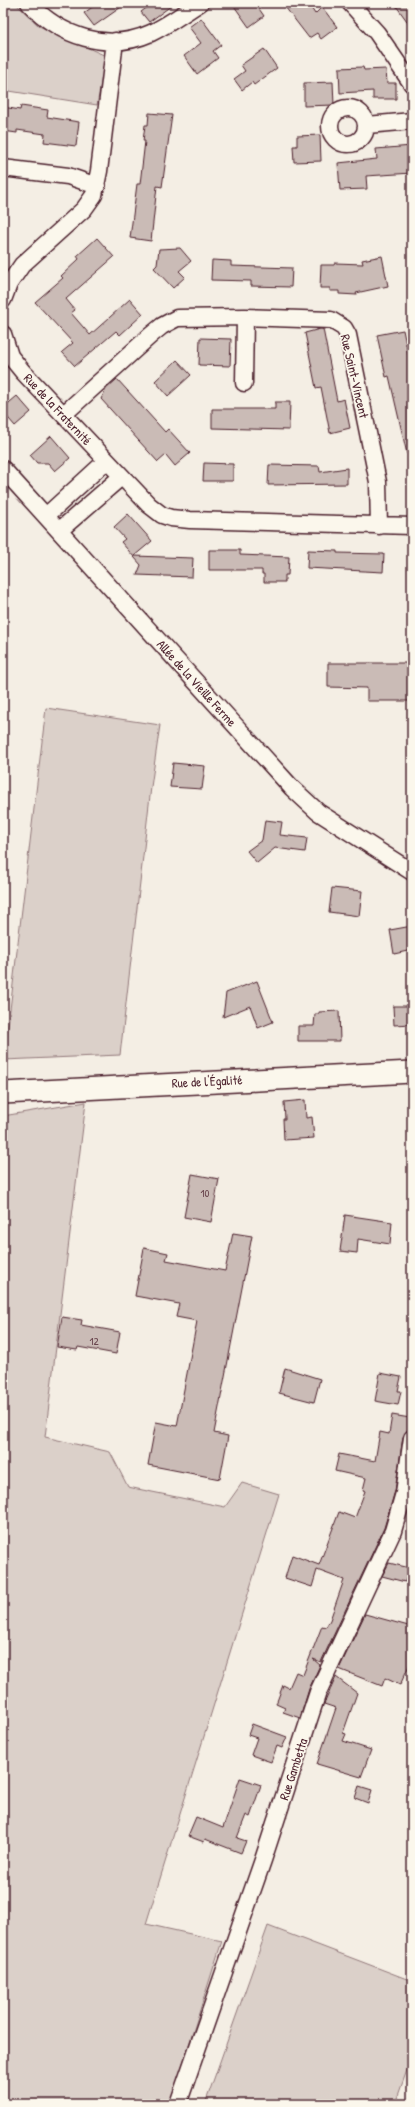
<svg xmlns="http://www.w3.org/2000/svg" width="415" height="2107" viewBox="0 0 415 2107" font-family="'Patrick Hand',sans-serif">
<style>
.green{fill:#dbd0c9;stroke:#92787a}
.building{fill:#cabbb6;stroke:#4a1f2b}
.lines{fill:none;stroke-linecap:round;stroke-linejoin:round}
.minor-casing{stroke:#4a1f2b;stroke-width:19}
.tertiary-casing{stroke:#4a1f2b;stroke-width:24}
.minor{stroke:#fbf7ec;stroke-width:16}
.tertiary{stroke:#fbf7ec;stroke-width:21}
.labels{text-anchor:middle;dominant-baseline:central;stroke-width:3.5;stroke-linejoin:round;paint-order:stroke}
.number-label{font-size:11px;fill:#6a464e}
.street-label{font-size:13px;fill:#4a1f2b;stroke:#fbf7ec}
</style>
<rect width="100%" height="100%" fill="#f4eee4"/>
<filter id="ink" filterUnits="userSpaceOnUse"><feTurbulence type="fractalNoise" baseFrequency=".025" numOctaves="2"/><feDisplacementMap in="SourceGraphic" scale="8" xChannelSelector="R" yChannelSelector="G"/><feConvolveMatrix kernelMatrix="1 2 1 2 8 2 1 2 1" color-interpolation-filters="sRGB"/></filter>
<g filter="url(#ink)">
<path class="green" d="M3,3H15L39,26L106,56L97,105L3,90Z
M46,708L160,725L151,787L120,1055L4,1060Z
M86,1102L45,1437L110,1452L128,1487L225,1507L242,1483L279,1494L146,1924L222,1941L170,2104H3V1116Z
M268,1926L412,1981V2056L395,2104H205Z"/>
<path class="building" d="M98,3H127L94,26L84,13Z
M153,3H175L149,22L141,12Z
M232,3H255L264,16L249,27Z
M282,3H308L315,14L322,7L337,27L321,39L317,33L309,38Z
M394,3H412V28Z
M201,18L221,45L213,51L218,58L197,74L184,56L201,43L189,27Z
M264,49L277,68L254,85L252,82L242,90L234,79L245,71L241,65Z
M363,67L364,70L386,69L387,83H396V99H373V91L340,93L339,68Z
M333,82L334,105L304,106V83Z
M21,106L48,110L47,117L79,122L76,146L44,142L45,134L17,130V133L3,131V107L20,110Z
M149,113L172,115L162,187L157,186L151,241L130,238L137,184H140L145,141H143L145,125H148Z
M320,135L321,161L294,162L293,146H297V136Z
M412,146V173L366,176L367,189L340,190L338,163L377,159L376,149Z
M97,238L114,257L66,299L75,310L71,313L90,335L130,299L143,314L120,335L116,331L75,366L62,352L73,343L35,302L63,278L61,276L79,259L77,256Z
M180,248L191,261L179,271L185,277L173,288L154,268L157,265L159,249Z
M382,256L388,286L356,293L357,295L339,294V291H330V288H320L321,265H334L335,263L363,264L362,260Z
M212,260L231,261V266L292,268L291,287L251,286V281L211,280Z
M320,329H323L337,401L344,399L350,428L330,433L321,387L316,388L305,333Z
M403,330L412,373V453L407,454L389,376L386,377L377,335Z
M200,338L231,339L230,366L199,365Z
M177,360L191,375L168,396L155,381Z
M117,379L165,432L168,429L190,453L175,466L166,455L158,462L101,399L106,389Z
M17,396L31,412L15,426L3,412V408Z
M275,402H290L289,430L212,428V409H275Z
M51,436L70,458L55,471L48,463H37L30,455Z
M204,463L233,464V481H203Z
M269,465L319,466L320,472L347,468V484L268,485Z
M128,514L152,541L134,556L193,558L192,577L137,575L141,565L121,542L125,539L114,527Z
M209,550H240V555L289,557L288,575H285V582H264V574H262V570H209Z
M308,550L337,551V553L384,554L383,572L307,568Z
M328,663H412V701H367V688L328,687Z
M173,763L205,766L202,789L170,787Z
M265,820L282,822L280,835L307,838L305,852L275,848L257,863L247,851L262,840Z
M332,888L362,891L359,916L329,912Z
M412,926V950L394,954L390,930Z
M257,981L273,1022L258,1028L250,1006L223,1017L226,993Z
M393,1006H412V1024L394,1025Z
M339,1011L340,1041H298V1026H314L315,1014H319V1012Z
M305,1100L306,1118L312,1117L314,1138L284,1140L283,1119H285L284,1102Z
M192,1174L219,1179L211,1222L184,1217Z
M345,1215L392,1222L390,1244L358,1239L357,1253L340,1251Z
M233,1233L252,1236L214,1433L228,1436L220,1479L148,1465L156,1422L177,1426L197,1321L176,1317L179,1304L135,1296L144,1248L168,1253L166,1260L225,1271Z
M62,1317L82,1320L81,1325L120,1332L116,1354L78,1347L77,1350L57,1347Z
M285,1368L320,1379L314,1402L279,1393Z
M380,1373L401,1377L398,1391H401L398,1405L375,1401Z
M392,1415L410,1418L409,1429L403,1437L395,1491L384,1528L321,1662L313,1659L320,1665L309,1689L300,1718L283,1712L285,1708L276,1704L283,1685L289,1688L296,1672L303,1675L322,1626L326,1627L330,1620L344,1580L317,1570L312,1587L285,1578L292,1555L319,1565L339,1512L355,1518L365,1491L363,1490L366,1478L335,1471L339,1454L375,1461L380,1432L389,1434Z
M389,1563L410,1568L405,1582L382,1576Z
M365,1614L412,1627V1659L400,1685L385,1678L382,1686L339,1669Z
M336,1677L357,1693L343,1733L346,1734L343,1741L371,1750L361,1777L317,1764L336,1708L324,1704Z
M252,1724L287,1737L282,1748L277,1746L271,1762L251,1755L257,1738L248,1735Z
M240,1778L261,1785L250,1817L246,1815L237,1838L246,1841L241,1853L205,1839L204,1842L188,1836L196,1817L223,1828Z
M359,1786L372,1790L368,1803L355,1798Z"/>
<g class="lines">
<defs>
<path id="minor" d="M29,3C60,36 107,53 151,33C168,25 184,13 200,3
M350,3L377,33L412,84
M330 126a18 18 0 1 1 36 0a18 18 0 1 1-36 0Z
M367,125L412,121
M3,168L68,176L97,186
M3,300L9,284L22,265L84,209L94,195L99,171L115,41
M3,334L10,356L23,372L149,505L162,515L171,518L190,520L412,526
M244,383L245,317
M64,414L151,335L162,326L177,318L245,317L331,320L344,328L348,335L378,482L379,526
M3,469L292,788L318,812L412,872
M46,516L106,461
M60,530L121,477
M178,2104L263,1860L318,1692L393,1531L404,1493L412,1438"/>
<path id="tertiary" d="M3,1093L412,1072"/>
</defs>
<use href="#minor" class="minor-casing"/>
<use href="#tertiary" class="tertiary-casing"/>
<use href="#minor" class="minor"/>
<use href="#tertiary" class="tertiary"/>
</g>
</g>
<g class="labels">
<g class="number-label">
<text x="205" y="1193">10</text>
<text x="94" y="1341">12</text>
</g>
<g class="street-label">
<text transform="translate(355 376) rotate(77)">Rue Saint-Vincent</text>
<text transform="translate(58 409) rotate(47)">Rue de la Fraternité</text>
<text transform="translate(197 683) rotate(48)">Allée de la Vieille Ferme</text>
<text transform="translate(207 1081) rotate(-3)">Rue de l'Égalité</text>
<text transform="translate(293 1769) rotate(-72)">Rue Gambetta</text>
</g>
</g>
<rect width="415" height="2107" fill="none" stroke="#fbf7ec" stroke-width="16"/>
<rect x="8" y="8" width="399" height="2091" fill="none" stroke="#4a1f2b" stroke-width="1.5" filter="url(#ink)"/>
</svg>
